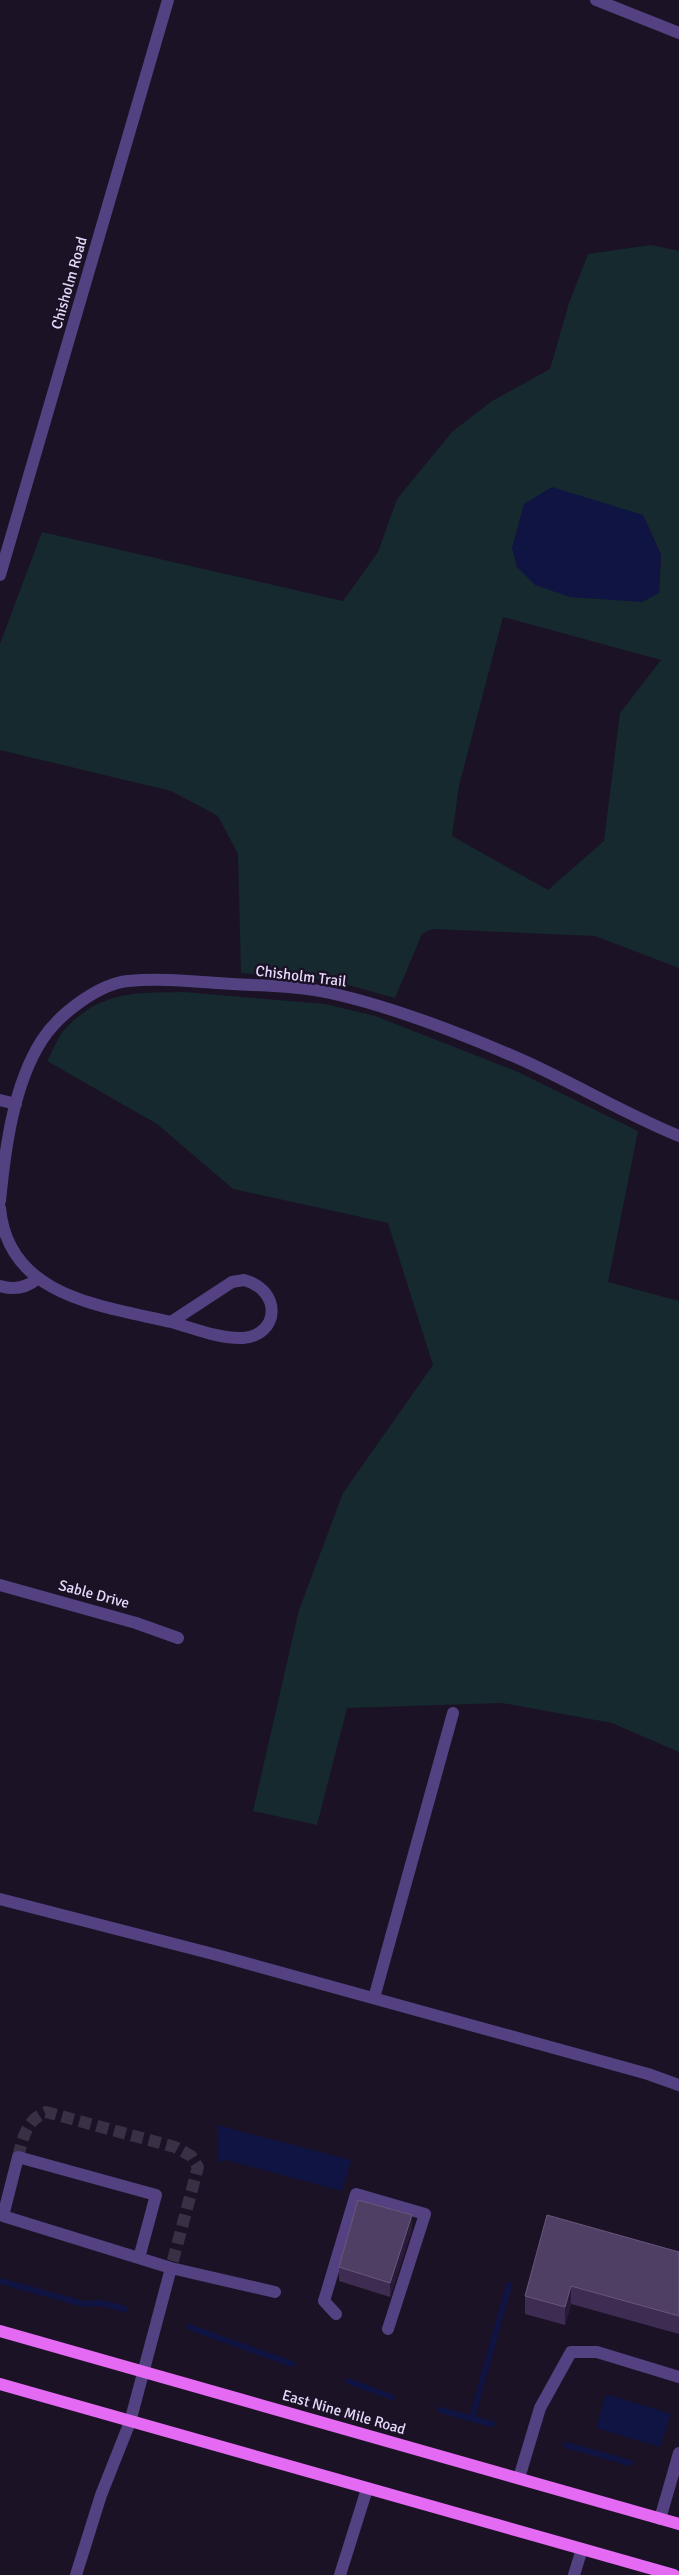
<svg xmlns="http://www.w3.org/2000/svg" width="679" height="2575" viewBox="0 0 679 2575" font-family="Signika,sans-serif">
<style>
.green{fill:#15292f;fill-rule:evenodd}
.water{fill:#0f1442}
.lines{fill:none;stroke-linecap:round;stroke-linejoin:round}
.stream{stroke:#0f1442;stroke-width:6}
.minor-tunnel{stroke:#3a3046;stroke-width:12;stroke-dasharray:12 6;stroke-linecap:butt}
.minor{stroke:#544181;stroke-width:12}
.major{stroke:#e46af3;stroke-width:12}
.wall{fill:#3e2c52}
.shaded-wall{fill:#281a39}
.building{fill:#503f64;stroke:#68577c}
.labels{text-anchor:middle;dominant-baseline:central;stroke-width:5;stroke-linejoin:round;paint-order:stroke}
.street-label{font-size:15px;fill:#e7dafc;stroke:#1b1226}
</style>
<rect width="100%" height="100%" fill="#1b1226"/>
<path class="green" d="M651,245L679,251V968L595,936L432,929L422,934L395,998L330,980L241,973L238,854L218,816L171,791L0,750V644L42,532L343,601L378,552L397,499L452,432L492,401L550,369L569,303L588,254ZM643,515L661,555L659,593ZM503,617L661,660L620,713L604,841L548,890L452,836L459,786Z
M184,992L325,1004L375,1016L516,1071L638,1131L608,1282L679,1301V1752L612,1723L502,1703L347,1708L317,1825L253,1811L299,1610L343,1493L433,1365L388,1223L233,1189L157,1124L47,1061C53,1051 58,1036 66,1028C102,990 137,993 184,992Z"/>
<path class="water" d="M552,487L643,515L661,555L659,593L642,602L570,597L535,585L517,567L512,548L524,504Z
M217,2125L351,2160L342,2191L226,2160L218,2162Z
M606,2394L671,2414L660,2447L596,2428Z"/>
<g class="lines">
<path class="stream" d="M0,2281L84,2304L101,2303L125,2309
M189,2327L292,2364
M348,2381L392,2397
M440,2410L492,2424
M472,2418L509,2285
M566,2445L630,2463"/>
<path class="minor-tunnel" d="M18,2157C23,2138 26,2120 46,2112L175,2147L191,2156L198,2167L171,2268"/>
<path class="minor" d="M596,0L679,33
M0,575L168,0
M0,1100L16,1104
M0,1201C5,1150 13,1085 42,1040C58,1015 98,984 128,981C158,978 189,981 218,983C253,986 297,985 330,993C394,1007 460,1033 520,1059C574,1083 625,1114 679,1136
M0,1208C8,1297 102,1306 171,1322
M244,1280C282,1290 280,1335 243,1338C219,1339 193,1328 171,1322L232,1282Z
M0,1286C13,1290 26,1288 37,1279
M0,1585L136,1623L178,1638
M0,1899L217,1955L648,2074L679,2085
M374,1998L453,1713
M139,2258L156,2195L18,2157L3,2216L171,2268
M336,2314L324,2301L356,2194L425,2214L388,2329
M519,2478L540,2408L571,2352H597L679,2377
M660,2519L679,2453
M76,2575L101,2495L130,2422L171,2268L275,2292
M340,2575L367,2489
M574,2575L582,2549"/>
<path class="major" d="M0,2331L679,2524
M0,2384L674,2575"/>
</g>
<path class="wall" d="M412,2229L390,2297L339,2281V2267Z
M679,2252V2334L571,2304L565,2325L525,2314V2296Z"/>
<path class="shaded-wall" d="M412,2215V2229L390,2297V2283Z
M571,2286V2304L565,2325V2307Z"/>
<path class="building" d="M358,2200L412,2215L390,2283L339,2267Z
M547,2215L679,2252V2316L571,2286L565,2307L525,2296Z"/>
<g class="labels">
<g class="street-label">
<text transform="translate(69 283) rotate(-74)">Chisholm Road</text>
<text transform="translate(301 976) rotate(7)">Chisholm Trail</text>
<text transform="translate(94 1594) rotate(15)">Sable Drive</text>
<text transform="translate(344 2412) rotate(16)">East Nine Mile Road</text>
</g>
</g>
</svg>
